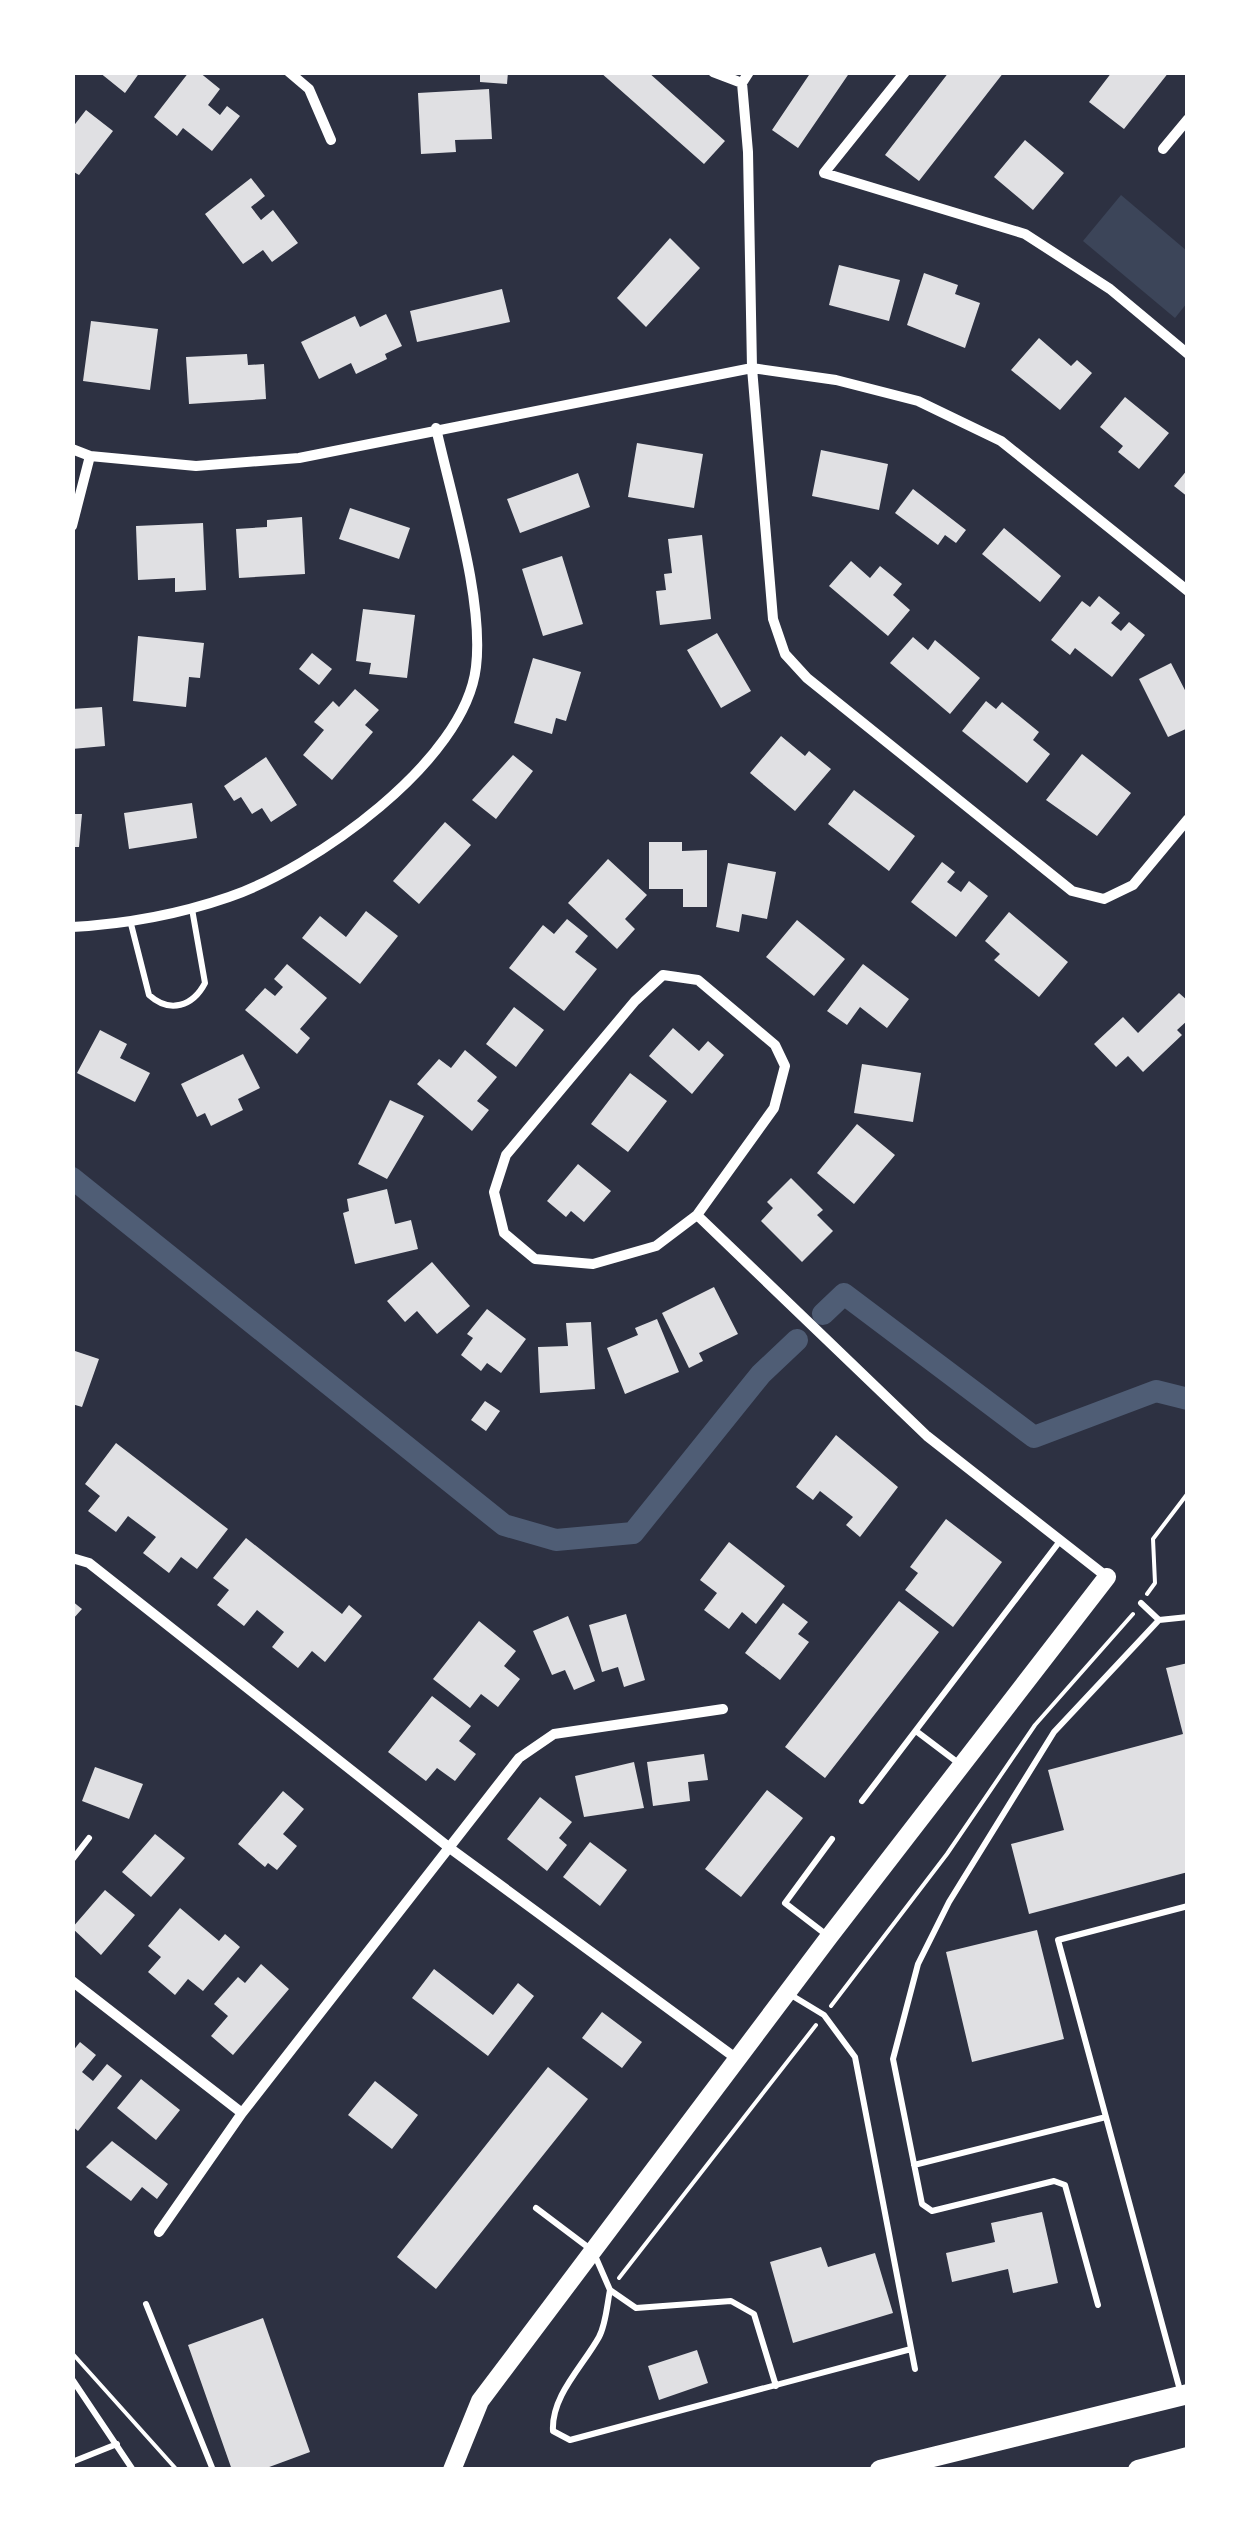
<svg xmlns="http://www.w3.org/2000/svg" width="1260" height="2542" viewBox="0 0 1260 2542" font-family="'Roboto Serif',serif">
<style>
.green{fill:#3c4559}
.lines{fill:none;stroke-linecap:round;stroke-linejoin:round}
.canal{stroke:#4f5d75;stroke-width:22}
.building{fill:#e0e0e3}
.path{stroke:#fff;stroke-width:4}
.service{stroke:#fff;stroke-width:6}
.minor{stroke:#fff;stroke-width:10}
.secondary{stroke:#fff;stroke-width:18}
.trunk{stroke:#fff;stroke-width:20}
</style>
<rect width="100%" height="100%" fill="#2d3142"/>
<path class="green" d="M1121,195L1187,251V303L1175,318L1083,241Z"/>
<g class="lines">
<path class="canal" d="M72,1178L504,1525L556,1540L633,1533L761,1374L797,1340
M823,1314L844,1294L1034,1437L1156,1391L1188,1399"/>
</g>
<path class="building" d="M99,72H140L125,93Z
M189,72H199L220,89L208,105L220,115L227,106L240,116L212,151L183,128L177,136L154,117Z
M480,72H508L507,84L480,82Z
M600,72H648L725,141L704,164Z
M811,72H850L798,148L772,130Z
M949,72H1004L919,181L885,155Z
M1112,72H1169L1124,129L1089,102Z
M489,89L492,139L455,140L456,152L421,154L418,93Z
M86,110L113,131L79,175L72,171V128Z
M1025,140L1064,173L1033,210L994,177Z
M251,178L265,196L251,207L261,220L273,210L298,243L272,262L263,250L243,264L205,214Z
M670,238L700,268L646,327L617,298Z
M839,265L900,280L889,321L829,305Z
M924,273L958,285L955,294L980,303L965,348L907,325Z
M502,289L510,322L417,342L410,311Z
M386,314L402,346L385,354L387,359L356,374L351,363L319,379L301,342L355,316L360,327Z
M91,321L158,329L150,390L83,381Z
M1039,338L1071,366L1077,360L1092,373L1060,410L1011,370Z
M247,354L248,365L264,364L266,399L189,404L186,357Z
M1125,397L1169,433L1139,469L1118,452L1123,446L1100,427Z
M637,443L703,454L694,508L628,497Z
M821,450L888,464L879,510L812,496Z
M1188,469V497L1174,486Z
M578,473L590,507L520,533L507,499Z
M913,489L966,530L956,543L945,535L938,545L895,513Z
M350,508L410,528L399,559L339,539Z
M302,517L305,574L239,578L236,529L267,527V520Z
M203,523L206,590L175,592V578L138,580L136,526Z
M1004,528L1061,576L1040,602L982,554Z
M702,535L711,619L660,625L656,591L666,590L664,574L672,573L668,539Z
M562,556L583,624L543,636L522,569Z
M851,561L870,578L880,566L902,584L893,595L910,610L888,636L829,586Z
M1099,596L1120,613L1111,623L1121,631L1129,622L1145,635L1112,677L1075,648L1070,655L1051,640L1082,601L1090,607Z
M363,609L415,615L407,678L369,674L371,663L356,661Z
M717,633L751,691L721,708L687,650Z
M138,636L204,643L200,678L189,677L186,707L133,701Z
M913,637L928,650L935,640L980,678L950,714L890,663Z
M312,653L332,669L319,685L299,669Z
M533,658L581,672L566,721L556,718L552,734L514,723Z
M1171,663L1188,696V728L1168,737L1139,679Z
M355,689L379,710L365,725L373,732L332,780L303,755L324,730L314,722L333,701L339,707Z
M986,701L996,709L1002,702L1039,732L1033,740L1050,754L1027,783L962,731Z
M102,707L105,746L72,749V709Z
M781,736L805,756L809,751L831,769L795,811L750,773Z
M1082,754L1131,793L1097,836L1046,800Z
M513,755L533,771L496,819L472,800Z
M266,757L297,805L271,822L262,808L252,814L241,797L234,801L224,786Z
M854,790L915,836L889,871L828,824Z
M192,803L197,838L129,849L124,813Z
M72,814H82L79,847H72Z
M445,822L471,845L419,904L393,881Z
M649,842H682V851L707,850V907H683V889H649Z
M608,859L647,895L625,919L635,929L617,949L568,903Z
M942,862L955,872L947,882L961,892L969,881L988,896L956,937L911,902Z
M728,863L776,872L767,919L742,914L739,932L716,927Z
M366,911L398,936L360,984L302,938L320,916L346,937Z
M1009,912L1068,962L1039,997L994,960L1000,954L985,941Z
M567,919L588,936L575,952L597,969L564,1011L509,968L543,925L554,934Z
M797,920L845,959L814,996L766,957Z
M287,964L327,998L300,1029L310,1038L297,1054L245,1010L265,988L275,996L283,987L274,979Z
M863,964L909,999L887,1028L860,1007L847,1025L827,1011Z
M1179,993L1188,1001V1020L1177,1030L1182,1035L1143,1072L1128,1056L1116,1067L1094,1044L1123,1017L1138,1033Z
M514,1007L544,1030L516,1067L486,1044Z
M673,1028L699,1051L708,1041L724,1055L692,1094L649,1056Z
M100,1030L127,1044L120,1058L150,1073L135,1102L77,1073Z
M465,1050L497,1077L477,1101L489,1110L472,1131L417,1084L439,1059L451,1068Z
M243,1054L260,1088L238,1099L243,1110L211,1126L205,1113L197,1117L181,1084Z
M862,1064L921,1073L913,1122L854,1113Z
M630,1073L667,1101L628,1152L591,1124Z
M390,1100L424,1116L387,1179L358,1164Z
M857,1124L895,1155L854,1204L817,1173Z
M578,1164L611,1191L584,1222L571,1211L566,1217L547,1201Z
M791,1178L823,1210L817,1215L833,1231L802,1262L761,1221L773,1208L767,1202Z
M387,1189L395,1224L411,1220L418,1249L355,1264L343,1213L349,1211L347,1199Z
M432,1262L470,1306L437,1334L417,1311L405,1322L387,1301Z
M714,1287L738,1334L699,1353L703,1361L689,1368L662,1313Z
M487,1309L526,1339L501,1373L487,1363L481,1371L461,1355L473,1338L467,1334Z
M657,1319L679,1372L625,1394L607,1348L638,1335L635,1328Z
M591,1322L595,1389L540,1393L538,1347L568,1346L566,1323Z
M72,1350L99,1359L82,1407L72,1404Z
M485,1401L500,1411L486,1431L471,1420Z
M836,1435L898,1487L860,1537L846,1525L853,1517L820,1491L813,1500L796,1487Z
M116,1443L228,1529L197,1569L181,1557L169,1573L143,1553L156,1537L128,1516L116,1532L88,1511L100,1496L85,1484Z
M946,1519L1002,1562L953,1627L905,1590L918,1573L910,1567Z
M246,1538L342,1614L349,1605L362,1616L325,1662L312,1651L298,1668L272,1647L284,1632L257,1610L244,1626L217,1605L229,1590L213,1578Z
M729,1542L785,1586L756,1624L742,1612L729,1629L704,1610L717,1593L700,1580Z
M72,1601L82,1609L72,1620Z
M899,1601L939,1632L825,1778L785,1747Z
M783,1603L808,1622L798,1634L809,1642L780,1680L745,1653Z
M626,1614L645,1680L624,1687L618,1667L602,1672L589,1625Z
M568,1616L595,1681L574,1690L565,1670L552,1675L533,1631Z
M479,1621L516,1651L504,1666L520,1679L498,1707L481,1694L470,1708L433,1679Z
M1188,1663V1872L1029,1914L1011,1844L1064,1830L1048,1770L1183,1734L1166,1668Z
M432,1696L471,1726L459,1741L476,1754L455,1781L437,1768L426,1781L388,1752Z
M704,1754L708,1780L688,1782L690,1801L653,1806L647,1762Z
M634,1762L644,1808L584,1817L575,1776Z
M95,1767L143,1784L129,1819L82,1801Z
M767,1790L803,1818L741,1897L705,1869Z
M283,1791L304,1809L283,1834L297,1846L277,1870L268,1863L265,1867L238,1844Z
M540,1797L572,1822L559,1838L567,1845L547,1871L507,1839Z
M155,1834L185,1858L151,1897L122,1872Z
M590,1842L627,1870L600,1906L563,1877Z
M105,1890L135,1915L101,1955L72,1928Z
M180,1908L219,1941L225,1934L240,1947L203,1991L188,1979L175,1995L148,1972L161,1957L148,1946Z
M1037,1930L1064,2039L972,2062L946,1952Z
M261,1964L289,1989L233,2055L211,2036L228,2016L214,2004L238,1977L245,1983Z
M434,1969L493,2015L518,1983L534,1996L488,2056L412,1998Z
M602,2012L642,2042L622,2068L582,2038Z
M80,2042L96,2055L82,2072L93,2081L107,2064L122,2076L78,2131L72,2126V2052Z
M548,2067L588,2099L436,2289L397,2257Z
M141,2079L180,2110L156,2140L117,2108Z
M375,2081L418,2115L392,2149L348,2115Z
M112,2141L168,2184L157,2199L142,2187L131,2201L86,2167Z
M1042,2212L1058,2283L1013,2293L1008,2269L952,2282L946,2253L995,2242L991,2223Z
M821,2247L828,2267L875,2253L893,2313L793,2343L770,2262Z
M263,2318L310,2452L261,2470H232L188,2345Z
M697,2350L708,2383L659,2400L648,2366Z"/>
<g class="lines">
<path class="path" d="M1147,1594L1155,1583L1153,1539L1188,1493
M831,2006L947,1854L1035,1725L1133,1614
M619,2278L816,2025
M72,2353L177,2470"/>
<path class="service" d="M131,924L149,995C170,1014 193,1006 205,983L192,909
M1141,1603L1159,1620L1188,1617
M916,1731L961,1765
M862,1801L1060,1541
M72,1860L89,1838
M828,1936L785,1903L832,1839
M791,1995L824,2015L855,2057L915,2369
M914,2165L1106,2117
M536,2208L593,2251L610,2290L636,2308L731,2301L754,2314L776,2386
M610,2290C607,2305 606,2324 599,2337C583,2366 551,2396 553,2431L570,2440L911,2349
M146,2304L213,2470
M1098,2305L1065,2185L1054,2181L932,2211L922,2204L893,2059L918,1964L949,1902L1054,1732L1159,1620
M72,2379L133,2470
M1181,2394L1058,1940L1188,1906
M72,2462L117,2444"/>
<path class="minor" d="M289,72L309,89L331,140
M713,72L742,83L749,72
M905,72L824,173L1025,234L1110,289L1188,354
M742,83L748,152L752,368L773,619L785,654L807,678L1072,891L1104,899L1133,885L1188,819
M1163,149L1188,119
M72,449L90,456L196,466L299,458L752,368L836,380L918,401L1001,441L1188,591
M72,526L90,456
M72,927C126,924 177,915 229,897C313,868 465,762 476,667C484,600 451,496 436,428
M663,975L698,980L775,1045L785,1066L774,1108L697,1215L656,1246L593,1264L535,1259L504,1233L494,1192L506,1155L635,1001Z
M697,1215L927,1436L1107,1577
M72,1558L89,1563L451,1849L737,2059
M72,1981L242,2113
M159,2232L242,2113L519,1758L554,1734L723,1709"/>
<path class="secondary" d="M452,2470L480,2401L829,1937L1107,1577"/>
<path class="trunk" d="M880,2470L1188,2394
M1138,2470L1188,2457"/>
</g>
<rect width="1260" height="2542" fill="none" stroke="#ffffff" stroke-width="150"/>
</svg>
